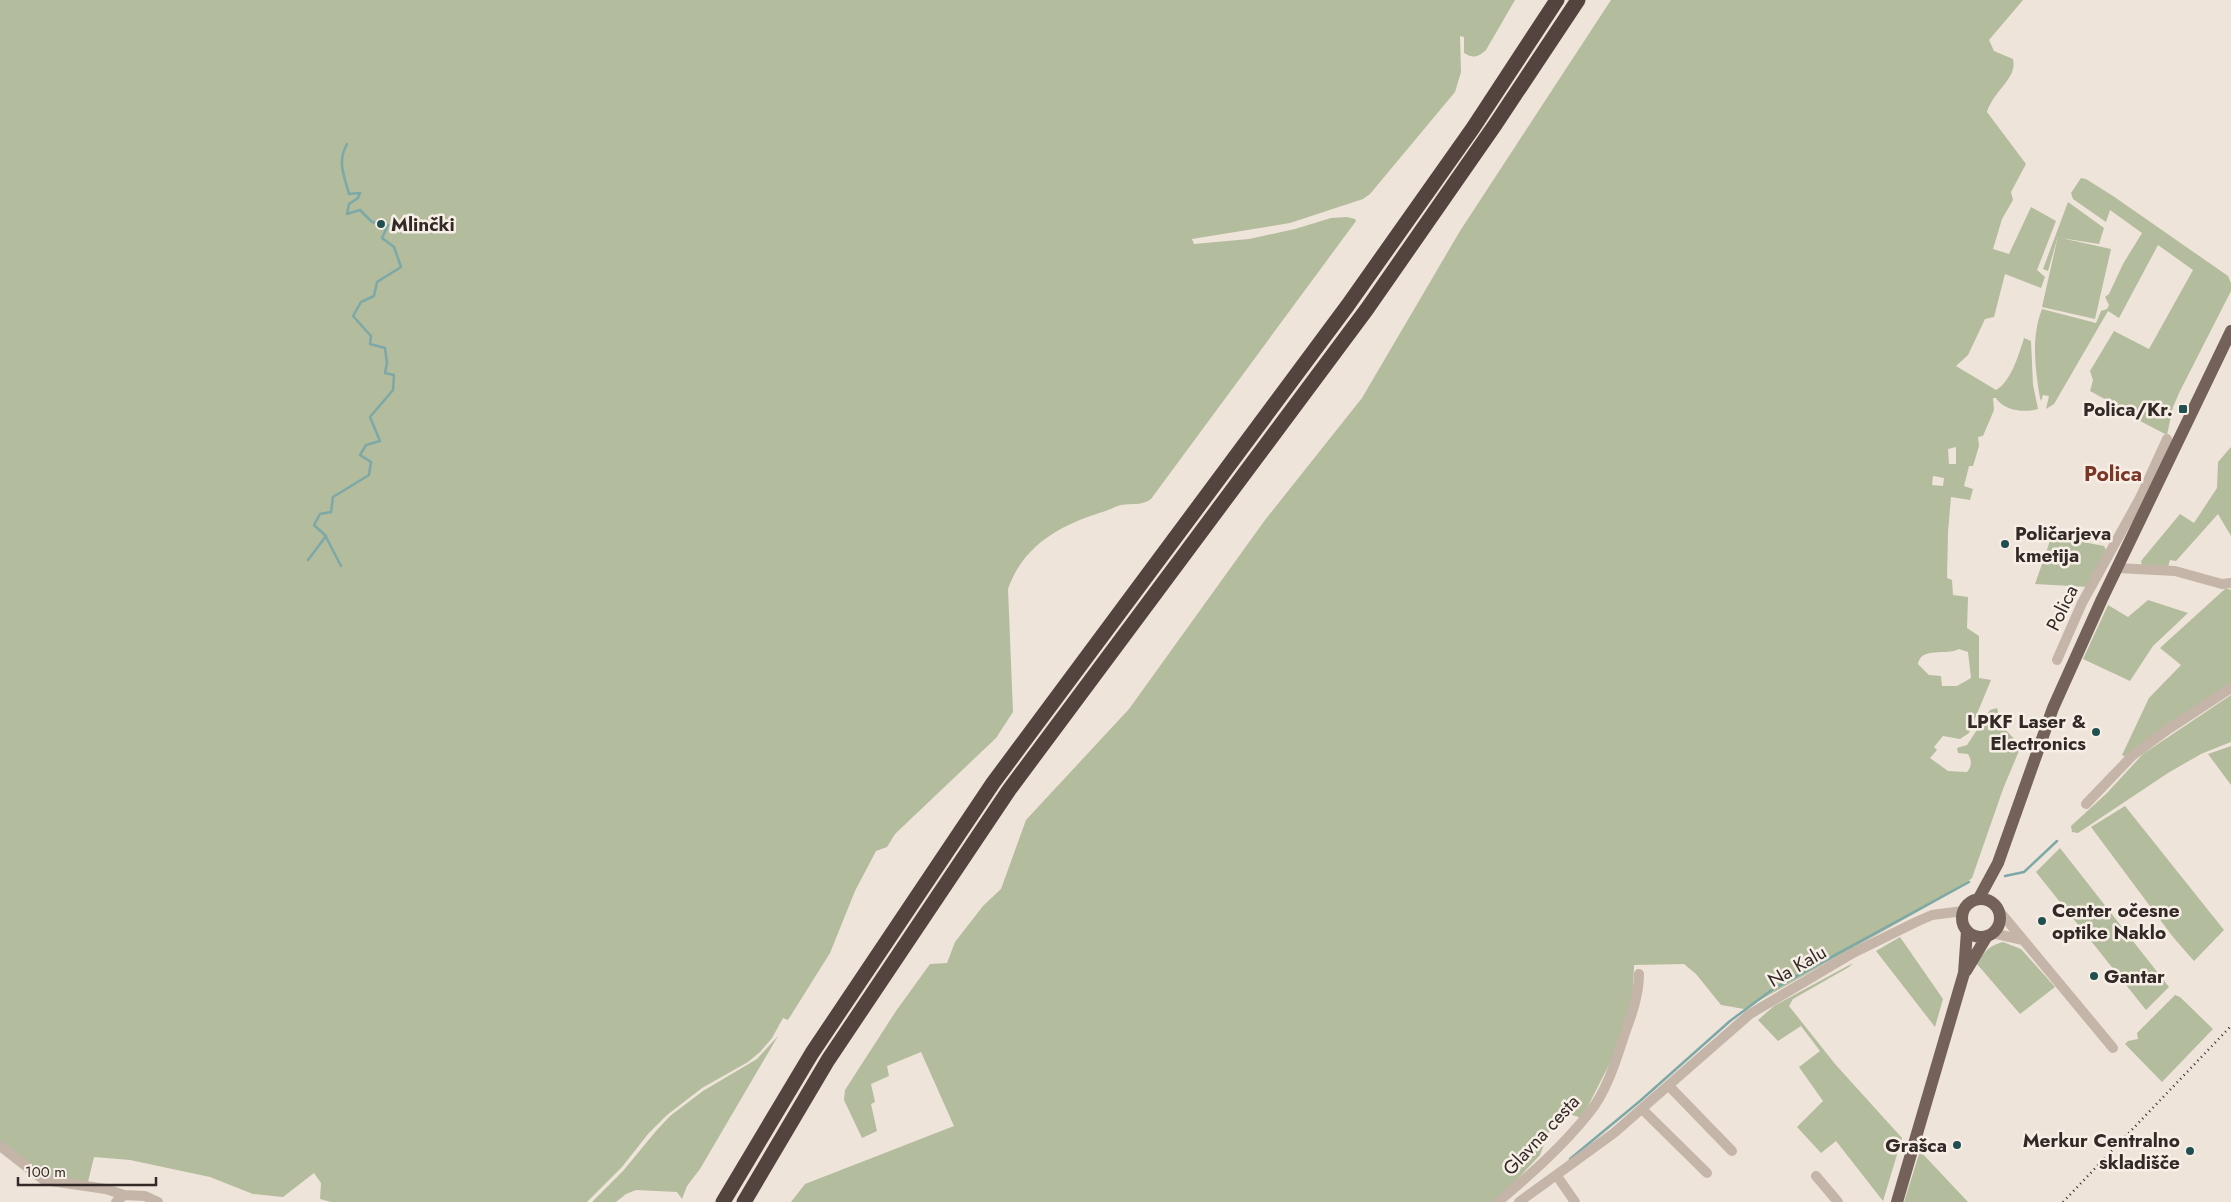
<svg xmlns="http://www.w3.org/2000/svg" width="2231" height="1202" viewBox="0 0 2231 1202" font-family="Jost,sans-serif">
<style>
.green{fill:#b3bc9c;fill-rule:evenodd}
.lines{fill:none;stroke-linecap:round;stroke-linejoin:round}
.stream{stroke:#7ca9a8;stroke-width:2.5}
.minor{stroke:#c5b4a8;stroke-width:10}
.major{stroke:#73615a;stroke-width:12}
.highway{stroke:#53443f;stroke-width:15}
.rail{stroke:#332a27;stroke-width:2.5;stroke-dasharray:1 4;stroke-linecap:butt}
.poi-dot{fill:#214f50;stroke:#f7eee6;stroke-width:2}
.labels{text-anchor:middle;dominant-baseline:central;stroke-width:5;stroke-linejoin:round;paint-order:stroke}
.poi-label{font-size:19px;font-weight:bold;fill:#332a27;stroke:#f7eee6;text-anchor:start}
.street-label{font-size:19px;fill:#332a27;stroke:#f7eee6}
.quarter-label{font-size:21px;font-weight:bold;fill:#7a3728;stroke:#f7eee6}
</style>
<rect width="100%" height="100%" fill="#efe4da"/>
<path class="green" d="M0,0H1515L1486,50C1478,57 1474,59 1464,53V37L1460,36L1461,72L1455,92L1370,194L1363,199L1290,223L1192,239L1194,244L1249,239L1295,229L1331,218L1347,217L1355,219L1356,221L1151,499C1142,506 1132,503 1121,505C1114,507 1107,511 1099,513C1059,526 1023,546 1008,589L1013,712L996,738L895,834L887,847L876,851L855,891L830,953L788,1020L783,1018L772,1038L760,1052L748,1062L702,1088L667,1115L648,1134L622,1167L587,1202H331L320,1199L321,1183L314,1173L283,1197L253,1194L210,1177L130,1160L94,1157L88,1182L44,1176L0,1141Z
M1611,0H2023L1989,40L1994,51L2013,59C2018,78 1993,91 1987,112L2026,164L2011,192L2013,200L2002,219L1993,249L2009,254L2031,207L2056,221L2037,270L2045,277L2041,288L2005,274L1994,317L1985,319L1968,355L1956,366L1996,390C2011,382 2019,354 2024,338L2031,341L2033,385L2038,409C2024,413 2004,411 1996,398H1993L1994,410L1983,436L1978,437L1979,446L1973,466H1969L1964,486L1973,489L1970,500L1951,497L1948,532L1947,578L1952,580L1953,595L1968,597L1967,628L1979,636V678L1991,680L1969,733L1960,739L1943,736L1934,747L1937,750L1930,758L1948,771L1967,772C1972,766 1972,761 1968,754L1958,753L1957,748L1967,745L1990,710L1997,708L2001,725L2021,746L2003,789L1972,878L1960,888L1744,1009L1721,1005L1696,974L1684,964L1634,965L1633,991L1626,1031L1582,1118L1562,1112L1554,1119L1540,1155L1496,1202H791L805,1184L954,1126L921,1052L887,1066L889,1076L871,1084L875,1102L871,1104L877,1131L862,1138L844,1100L845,1090L896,1011L930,964L947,963L955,942L983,906L1001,889L1026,820L1129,709L1265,520L1362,398L1460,231ZM1956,447V464H1949L1948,449ZM1933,476L1944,478L1943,486L1932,485ZM1959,649L1968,652L1971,678L1957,686H1942L1941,676L1929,675L1918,664C1921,646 1947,656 1959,649Z
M2081,178L2086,179L2113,196L2228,276L2231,283V291L2180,391L2173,407L2167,435L2117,409L2118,403L2114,400L2112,403L2090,391L2093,380L2090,371L2114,331L2149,349L2193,270L2158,245L2119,318L2108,311L2054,404L2046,409L2049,396L2043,395L2041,401L2040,398C2035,369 2031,337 2042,309L2096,323L2101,311L2107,309L2109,305L2105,297L2109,294L2123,264L2142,233L2110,210L2106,222L2073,199L2071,193Z
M2068,202L2104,228L2099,244L2061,238L2111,249L2095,319L2042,307L2058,236L2048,271L2043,269Z
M2231,447V536L2218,514L2176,561L2170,560L2168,567L2142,566L2141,561L2180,514L2194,523L2217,488L2218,462Z
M2073,540L2104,546L2107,552L2089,587L2035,584L2050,541Z
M2226,588L2231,590V683L2169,723L2126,757L2122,755L2149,698L2181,665L2160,648Z
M2148,600L2188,613L2153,646L2130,681L2083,659L2108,605L2128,617Z
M2231,695V742L2201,754L2168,773L2078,833L2072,832L2071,826L2107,793L2143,754Z
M2231,746V785L2208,754Z
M2125,806L2224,930L2194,961L2173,937L2091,827Z
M2060,848L2169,987L2146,1010L2036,872Z
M1900,937L1943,999L1935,1027L1876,951Z
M2003,942L2021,949L2055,987L2020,1014L1977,964C1984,951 1989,946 2003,942Z
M1853,963L1849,967L1793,999L1789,1006L1835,1064L1902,1138L1883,1201L1836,1141L1821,1153L1797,1127L1823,1101L1799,1067L1820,1051L1801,1026L1778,1041L1758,1020L1774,1006Z
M2175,995L2180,997L2213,1029L2162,1082L2125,1044L2128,1041L2138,1039L2137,1033Z
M778,1036L700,1169L687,1186L682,1199L677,1192L636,1190L626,1194L616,1202H592L623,1171L656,1131L670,1116L703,1091L757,1059Z
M1920,1151L1968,1202H1904Z"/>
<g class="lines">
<path class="stream" d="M326,537L341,566
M308,560L326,536L314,525L320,514L331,512L333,497L369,475L371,462L360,455L366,445L380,441L370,417L393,390L394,375L385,373L387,363L385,348L370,344L371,336L353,316L361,302L374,296L377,282L401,267L394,247L382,238L388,225L372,222L360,210L347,214L349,204L358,198L360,193L349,194C344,175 337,162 347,144
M2005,876L2024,872L2057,841
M1570,1159L1640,1101L1730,1021L1773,989L1969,882"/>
<path class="minor" d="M2117,568L2175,571L2222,584L2231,583
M2057,660L2082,603L2140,498L2167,439
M2086,804L2132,756L2167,730L2231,688
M2000,912L2113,1048
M1992,933L2023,940
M1669,1086L1732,1151
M1642,1109L1707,1173
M0,1146L44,1180L106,1189L124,1195
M1557,1176L1575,1202
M1816,1176L1838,1202
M116,1202L124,1195L145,1196L158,1202
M1498,1202C1530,1175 1563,1146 1589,1113C1607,1091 1616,1060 1625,1033C1632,1014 1639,994 1639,974
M1519,1202L1614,1133L1750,1014L1853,953L1916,922L1932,915L1963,911"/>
<path class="major" d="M1979,898L1998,863L2053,708L2102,599L2231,331
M1962 918a19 19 0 1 1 38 0a19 19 0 1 1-38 0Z
M1966,971L1987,936
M1897,1202L1964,973L1967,931"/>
<path class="highway" d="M723,1202L812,1053L993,783L1348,305L1473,128L1557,0
M744,1202L828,1060L1009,790L1367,309L1495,125L1578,0"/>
<path class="rail" d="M2063,1202L2231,1026"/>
</g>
<g class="poi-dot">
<circle cx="381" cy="224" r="5"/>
<rect x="2178" y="404" width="10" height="10" rx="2.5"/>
<circle cx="2005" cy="544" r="5"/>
<circle cx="2096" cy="732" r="5"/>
<circle cx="2042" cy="921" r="5"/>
<circle cx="2094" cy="976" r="5"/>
<circle cx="1957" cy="1145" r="5"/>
<circle cx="2190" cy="1151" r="5"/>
</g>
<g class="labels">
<g class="poi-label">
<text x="391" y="224">Mlinčki</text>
<text x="2173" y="409" text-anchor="end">Polica/Kr.</text>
<text x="2015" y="533">Poličarjeva<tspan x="2015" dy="22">kmetija</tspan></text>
<text x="2086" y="721" text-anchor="end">LPKF Laser &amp;<tspan x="2086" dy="22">Electronics</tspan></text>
<text x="2052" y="910">Center očesne<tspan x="2052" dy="22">optike Naklo</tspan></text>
<text x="2104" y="976">Gantar</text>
<text x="2180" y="1140" text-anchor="end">Merkur Centralno<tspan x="2180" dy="22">skladišče</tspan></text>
<text x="1947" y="1145" text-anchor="end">Grašca</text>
</g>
<g class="street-label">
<text transform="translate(2062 608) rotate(-64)">Polica</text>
<text transform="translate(1797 966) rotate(-30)">Na Kalu</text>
<text transform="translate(1541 1135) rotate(-47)">Glavna cesta</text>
</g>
<g class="quarter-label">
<text x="2113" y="474">Polica</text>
</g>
</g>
<path d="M18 1177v8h138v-8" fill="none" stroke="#332a27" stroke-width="2.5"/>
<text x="25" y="1177" font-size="15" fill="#332a27" stroke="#f7eee6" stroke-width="4" paint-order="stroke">100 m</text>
</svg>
